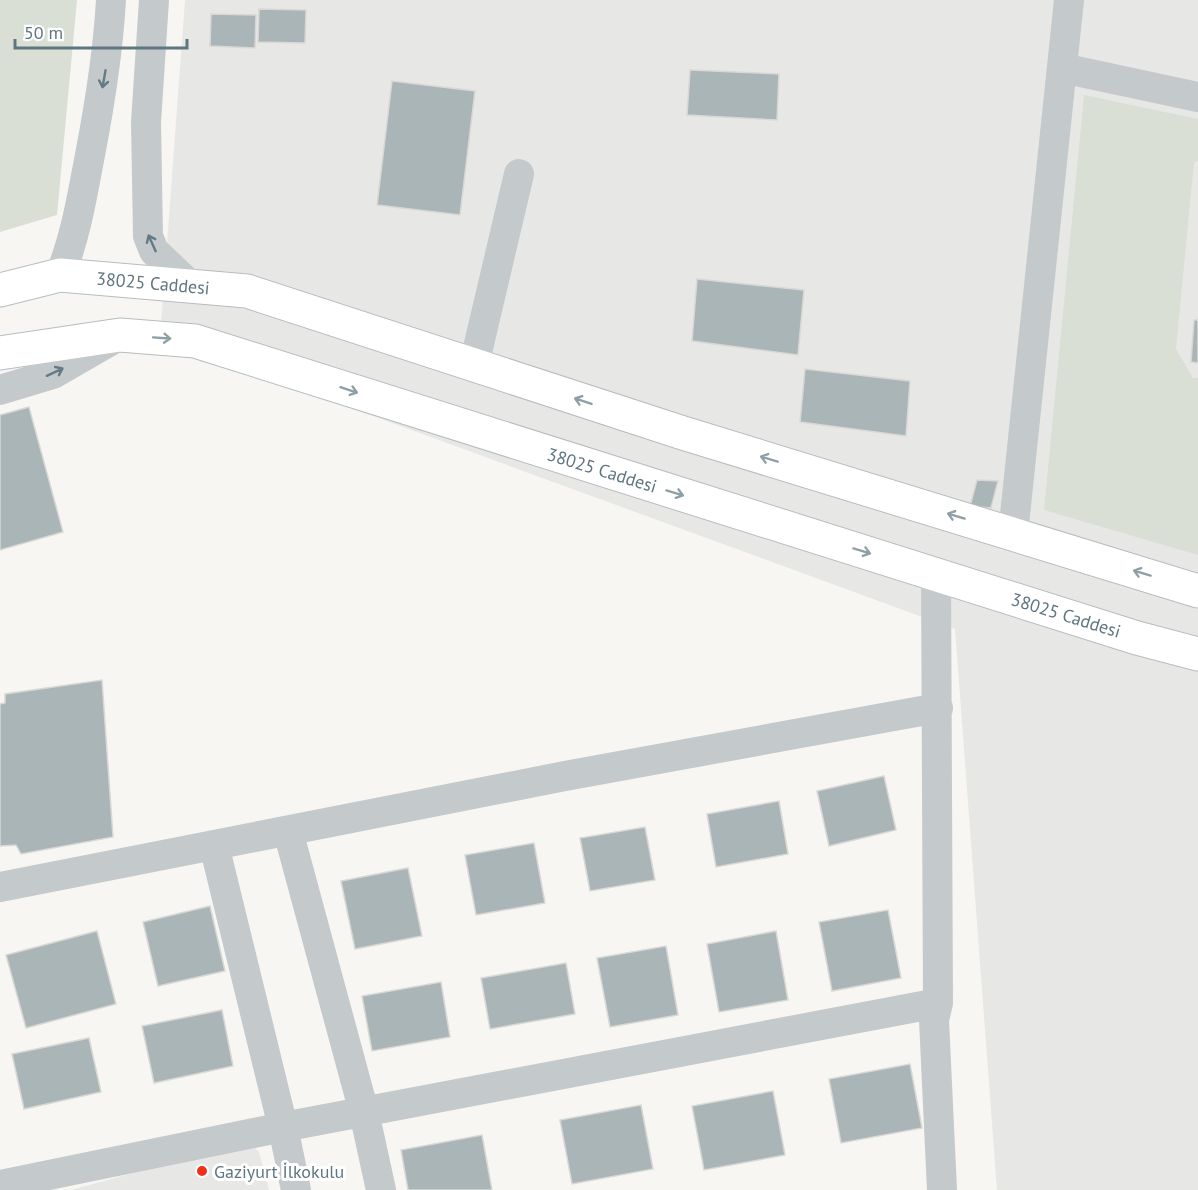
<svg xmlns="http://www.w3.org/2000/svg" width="1198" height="1190" viewBox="0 0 1198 1190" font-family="'PT Sans',sans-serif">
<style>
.built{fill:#e7e8e6}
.green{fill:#d9dfd4}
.building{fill:#aab5b8;stroke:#d8d8d5;stroke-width:1.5}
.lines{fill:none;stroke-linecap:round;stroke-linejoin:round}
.major-casing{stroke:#b7bcbf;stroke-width:35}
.minor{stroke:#c4c9cb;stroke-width:30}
.major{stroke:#fff;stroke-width:33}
.oneway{stroke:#647a84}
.oneway2{stroke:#8f9fa6}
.poi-dot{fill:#f03019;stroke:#fff;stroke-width:2}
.labels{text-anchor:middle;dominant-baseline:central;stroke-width:6;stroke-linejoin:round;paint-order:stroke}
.street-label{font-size:18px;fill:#5f7680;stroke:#fff}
.poi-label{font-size:18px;fill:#5f7680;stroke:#fff;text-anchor:start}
</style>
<rect width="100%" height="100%" fill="#f7f6f3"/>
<path class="built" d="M185,0H1198V1190H997L955,629L160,338Z
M249,1141L259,1152L269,1190H71Z"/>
<path class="green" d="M0,0H77L57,215L0,232Z
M1084,95L1198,119V161L1194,162L1176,349L1193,378H1198V555L1044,510Z"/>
<path class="building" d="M259,9L306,10L305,43L258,42Z
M211,14L256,15L255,48L210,46Z
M690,70L779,74L777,120L687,115Z
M392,81L475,91L460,215L377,205Z
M697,279L804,290L798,355L692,341Z
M1194,320H1198V363L1191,362Z
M805,369L910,381L906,436L800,422Z
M29,407L63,532L0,550V415Z
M977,480L998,481L991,508L970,506Z
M102,680L113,837L21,854L16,845L0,846V704L5,703V694Z
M884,776L896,830L829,846L817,791Z
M779,801L788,854L716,867L707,814Z
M645,827L655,880L590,891L580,838Z
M534,843L545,903L476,915L465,855Z
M408,868L422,936L355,949L341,881Z
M210,906L225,971L158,986L143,922Z
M888,910L901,978L832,991L819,922Z
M97,931L116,1004L26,1028L6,955Z
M776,931L788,1000L719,1012L707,944Z
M666,946L678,1015L610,1027L597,958Z
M566,963L575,1014L490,1029L481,978Z
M441,982L450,1037L372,1051L362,996Z
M222,1010L233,1066L154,1083L142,1026Z
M89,1038L101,1092L24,1109L12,1054Z
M910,1064L922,1128L841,1143L829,1079Z
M773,1091L785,1155L704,1170L692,1106Z
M641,1105L653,1169L572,1184L560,1120Z
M482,1135L492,1190H408L401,1150Z"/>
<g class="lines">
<defs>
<path id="major" d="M0,290L60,275L247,291L683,433L1198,591
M0,353L120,335L195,341L1137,638L1198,654"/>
</defs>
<use href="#major" class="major-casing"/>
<path class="minor" d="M154,0L146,122L148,236L154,251L191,286
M1062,68L1198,97
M60,275C76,236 82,196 90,155C100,103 108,53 111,0
M474,365L519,174
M0,390L53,374L117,337
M1013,534L1069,0
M936,574L938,1003L934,1020L942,1190
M288,831L364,1112L381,1190
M214,845L283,1127L296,1190
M0,887L565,776L938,708
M0,1185L283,1127L938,1003"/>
<use href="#major" class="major"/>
</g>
<defs><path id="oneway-shaft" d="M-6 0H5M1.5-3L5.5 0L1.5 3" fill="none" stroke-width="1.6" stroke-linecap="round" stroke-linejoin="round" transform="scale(1.5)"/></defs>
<g class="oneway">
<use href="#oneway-shaft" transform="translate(104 79) rotate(100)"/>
<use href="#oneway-shaft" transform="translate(152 243) rotate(-114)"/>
<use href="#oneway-shaft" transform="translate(55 372) rotate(-25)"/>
</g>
<g class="oneway2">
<use href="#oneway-shaft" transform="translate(162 338) rotate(4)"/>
<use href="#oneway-shaft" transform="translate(349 390) rotate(18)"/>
<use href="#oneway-shaft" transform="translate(583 401) rotate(-162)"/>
<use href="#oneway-shaft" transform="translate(769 459) rotate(-163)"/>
<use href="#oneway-shaft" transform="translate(675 493) rotate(17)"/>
<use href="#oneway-shaft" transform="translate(956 516) rotate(-163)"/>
<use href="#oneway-shaft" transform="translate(862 551) rotate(17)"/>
<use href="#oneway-shaft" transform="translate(1142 573) rotate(-163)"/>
</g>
<circle class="poi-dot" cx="202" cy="1171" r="6"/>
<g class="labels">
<g class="street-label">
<text transform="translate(153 283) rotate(5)">38025 Caddesi</text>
<text transform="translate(602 470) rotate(17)">38025 Caddesi</text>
<text transform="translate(1066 615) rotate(17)">38025 Caddesi</text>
</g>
<g class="poi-label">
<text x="214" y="1171">Gaziyurt İlkokulu</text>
</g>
</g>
<path d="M15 39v9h172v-9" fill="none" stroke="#5f7680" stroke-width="3"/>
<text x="24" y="39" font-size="18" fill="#5f7680" stroke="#ffffff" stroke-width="4.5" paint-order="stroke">50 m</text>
</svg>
